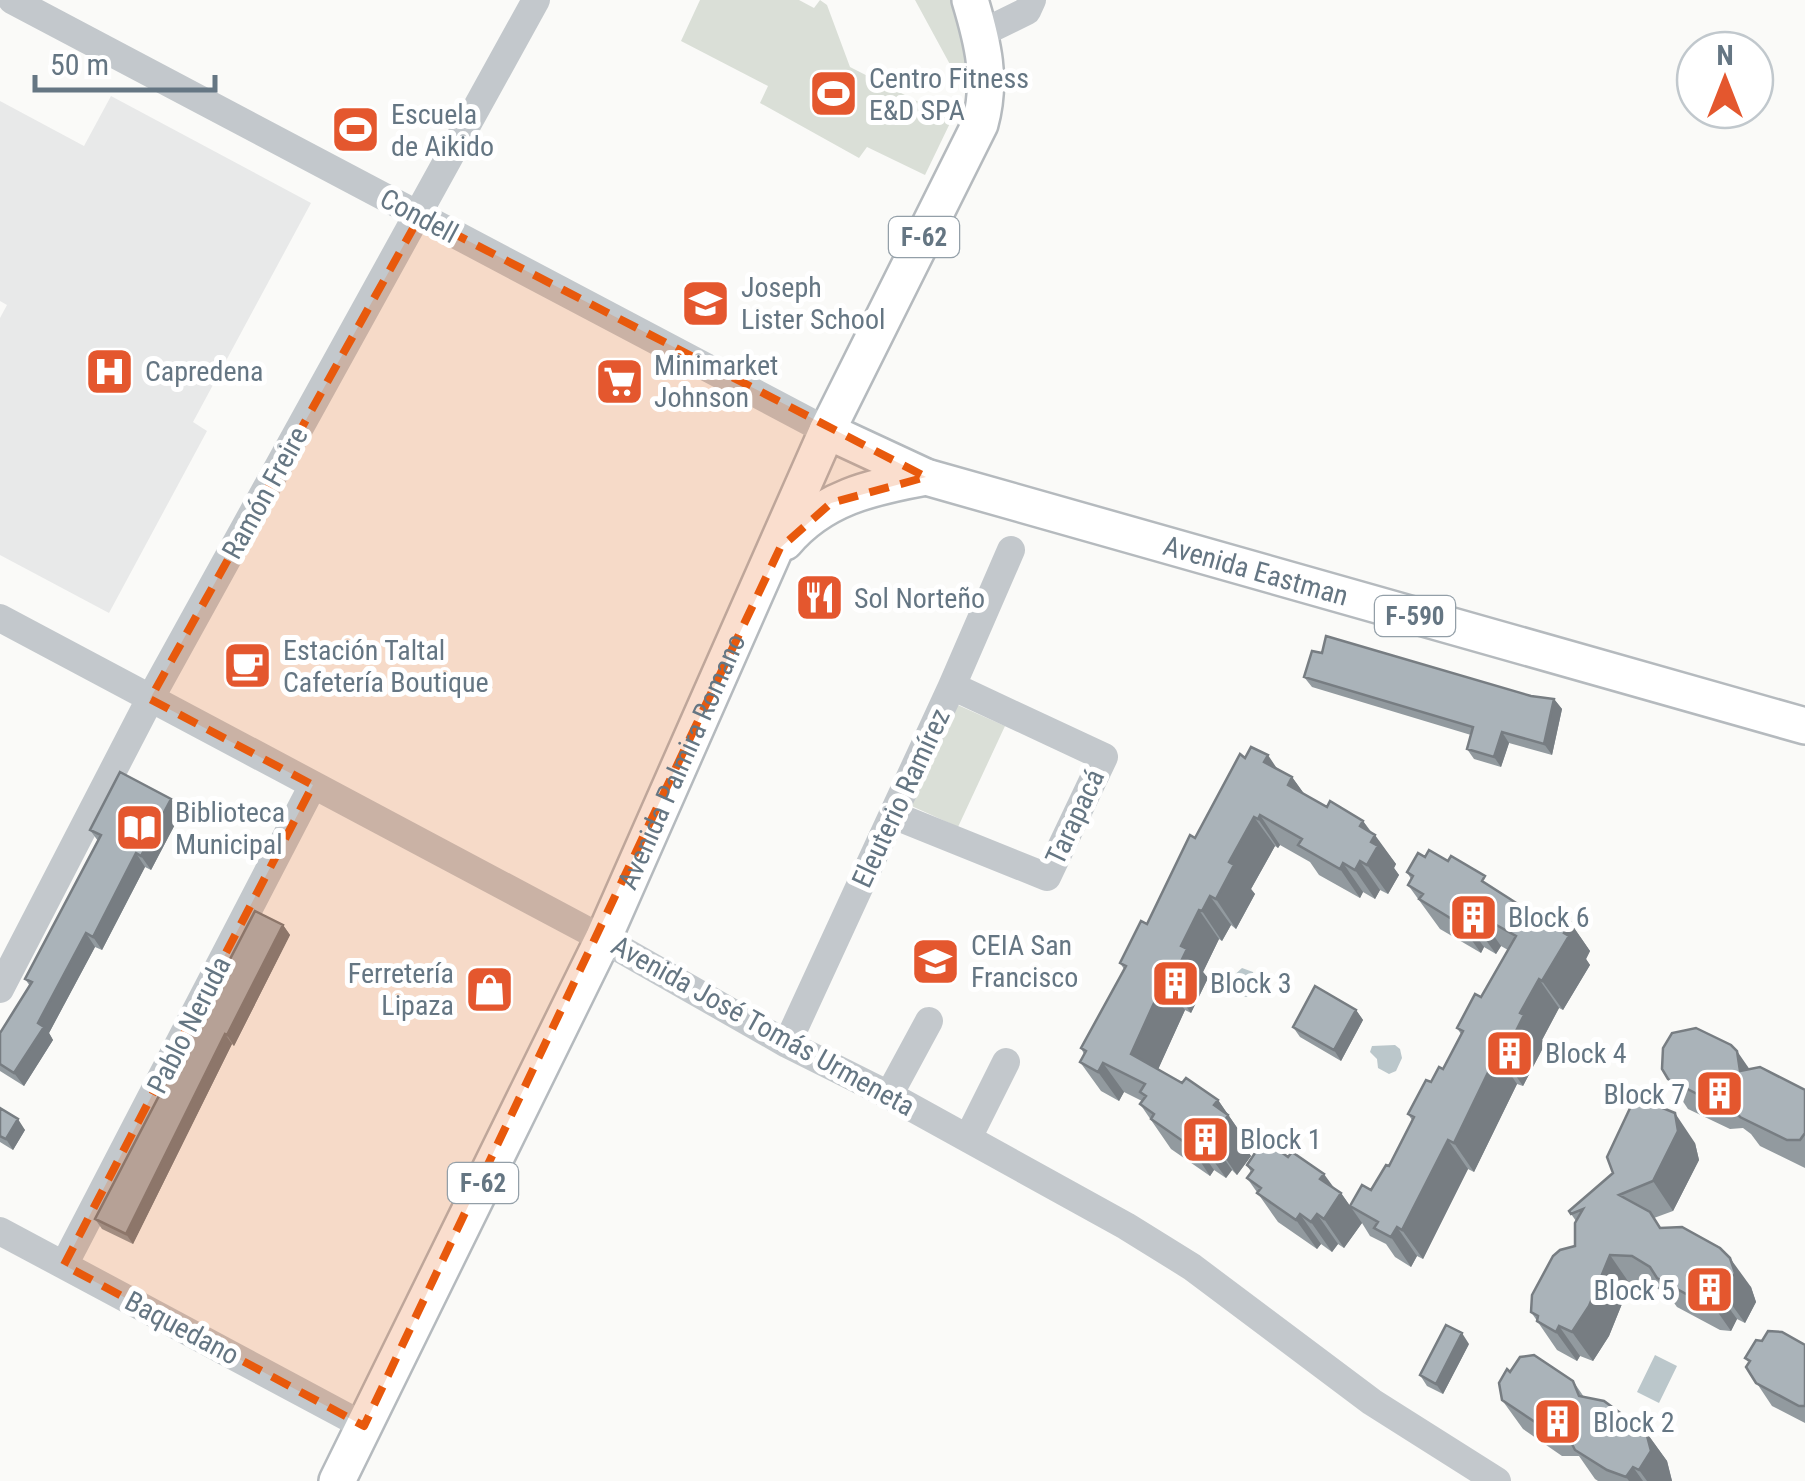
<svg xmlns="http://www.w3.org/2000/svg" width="1805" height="1481" viewBox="0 0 1805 1481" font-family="'Roboto Condensed',sans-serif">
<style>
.built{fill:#e8e9e9}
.green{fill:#dadfd7}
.water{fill:#bbc7cb}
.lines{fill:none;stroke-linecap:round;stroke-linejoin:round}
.major-casing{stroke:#b5babe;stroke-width:40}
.minor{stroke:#c3c8cc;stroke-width:28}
.major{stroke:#fff;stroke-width:35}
.wall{fill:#929a9f}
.shaded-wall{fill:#777d82}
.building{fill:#aab3b9;stroke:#777d82;stroke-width:2.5}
.marked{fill:#e8590c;fill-opacity:0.2;stroke:#e8590c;stroke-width:8;stroke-dasharray:20 12;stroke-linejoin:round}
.labels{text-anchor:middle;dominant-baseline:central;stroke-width:10;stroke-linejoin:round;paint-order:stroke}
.shield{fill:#fff;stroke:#939fa8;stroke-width:2.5}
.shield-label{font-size:25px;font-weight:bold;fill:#657683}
.poi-label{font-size:28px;fill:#657683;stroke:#fff;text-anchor:start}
.street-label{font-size:28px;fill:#657683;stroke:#fff}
</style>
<rect width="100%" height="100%" fill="#fafaf8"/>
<path class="built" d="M111,96L311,203L193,422L207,431L109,613L0,555V318L7,305L0,301V101L84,146Z"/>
<path class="green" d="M700,0H799L814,8L820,0L827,5L850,67L952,119L925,175L867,147L859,158L760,103L768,86L681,41Z
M915,0H957L967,59L959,81Z
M951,702L1005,726L958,827L905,803Z"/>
<path class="water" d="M1242,968L1253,972L1255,981L1263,988L1262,994L1246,997L1234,994L1231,978Z
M1395,1045L1400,1049L1402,1058L1396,1071L1389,1074L1378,1068L1377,1059L1370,1052L1372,1046Z
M1655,1355L1677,1366L1659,1403L1637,1392Z"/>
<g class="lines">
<defs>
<g id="major">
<path id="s1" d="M827,431L926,477L1805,726"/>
<path d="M785,542C822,498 871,487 926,477"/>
<path id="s2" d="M337,1481L603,939L827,431L980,124C992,80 983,43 970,0"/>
</g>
</defs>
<use href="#major" class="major-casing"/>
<path class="minor" d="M12,0L827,431
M980,34L1027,11L1032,0
M0,618L603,939L787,1044L889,1095L1126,1226L1192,1267L1372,1402L1497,1481
M893,815L1047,877L1104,757L952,686
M0,989L150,699L536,0
M787,1044L952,686L1011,550
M889,1095L929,1021
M968,1138L1006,1062
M0,1231L364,1426
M64,1265L313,785"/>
<use href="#major" class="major"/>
</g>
<path class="wall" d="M1304,677L1554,699L1562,709L1552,755L1509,743L1501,767L1474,759L1467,749L1471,735L1312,687Z
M1245,758L1277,768L1292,777L1304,794L1327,807L1363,821L1396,864L1394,868L1399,875L1388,894L1380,890L1375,899L1363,892L1360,898L1319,875L1310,862L1280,845L1278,848L1275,846L1251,889L1255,894L1236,929L1231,925L1222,941L1219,939L1203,972L1208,978L1191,1013L1185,1010L1158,1069L1182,1083L1218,1100L1249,1145L1246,1149L1251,1156L1237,1175L1232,1170L1226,1178L1214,1170L1210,1176L1171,1149L1140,1104L1142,1101L1124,1092L1119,1101L1101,1091L1080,1062L1084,1054L1081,1048L1124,969L1120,963L1147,924L1195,838Z
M171,799L181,813L151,870L145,867L102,950L95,947L49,1033L53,1040L24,1086L0,1071V1033L30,986L25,979L98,841L90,830Z
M1407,872L1493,888L1521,906L1550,919L1570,922L1590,951L1586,959L1590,965L1563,1010L1559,1008L1542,1040L1545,1044L1523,1086L1517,1084L1474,1172L1468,1169L1423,1259L1417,1256L1411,1267L1395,1257L1386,1244L1370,1236L1362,1223L1344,1248L1338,1244L1332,1252L1321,1244L1317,1249L1278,1222L1247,1178L1251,1172L1247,1165L1265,1151L1288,1157L1341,1193L1350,1206L1371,1190L1389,1166L1412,1120L1408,1114L1431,1082L1443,1069L1461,1034L1457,1028L1481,997L1508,950L1501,946L1496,954L1484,947L1481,953L1440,929L1408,885L1411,879Z
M283,925L290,935L234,1046L232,1044L133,1244L102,1229L95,1219Z
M1356,1010L1363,1020L1341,1061L1300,1037L1293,1027Z
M1749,1069L1805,1090V1168L1760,1146L1751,1134L1743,1128L1730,1129L1688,1109L1668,1079Z
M0,1108L25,1130L13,1150L0,1142Z
M1695,1143L1699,1160L1673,1211L1654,1218L1661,1228L1751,1287L1756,1302L1745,1323L1737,1319L1731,1331L1720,1330L1677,1307L1669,1296L1652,1285L1630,1284L1609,1336L1593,1361L1580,1356L1577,1361L1557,1350L1531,1312L1575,1246L1576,1221L1569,1211L1613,1173Z
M1469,1344L1443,1394L1427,1386L1420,1375Z
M1805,1345V1423L1772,1406L1746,1367L1749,1363L1745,1358Z
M1510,1372L1573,1381L1584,1397L1646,1432L1667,1461L1672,1481H1598L1595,1479L1579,1456H1562L1523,1429L1502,1400Z"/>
<path class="shaded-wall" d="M1554,699L1562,709L1552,755L1544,744Z
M1502,732L1509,743L1501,767L1494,757Z
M1268,755L1288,785L1264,762Z
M1292,777L1313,806L1288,785Z
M171,799L181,813L151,870L141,856Z
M1260,815L1280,845L1278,848L1258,819Z
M1254,817L1275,846L1251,889L1255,894L1236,929L1216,899L1229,862Z
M1363,821L1374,837L1375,835L1396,864L1394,868L1399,875L1388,894L1367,865L1360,826Z
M136,853L145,867L102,950L93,937Z
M1360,861L1380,890L1375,899L1355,870Z
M1343,863L1363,892L1360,898L1340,869Z
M1210,896L1231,925L1222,941L1202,911Z
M1199,910L1219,939L1203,972L1208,978L1191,1013L1170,984L1181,946Z
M1480,916L1501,946L1496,954L1475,925Z
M1463,918L1484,947L1481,953L1460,924Z
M1570,922L1590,951L1586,959L1590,965L1563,1010L1542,981Z
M283,925L290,935L234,1046L227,1035Z
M86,933L95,947L49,1033L53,1040L24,1086L14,1073L38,1023Z
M1539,979L1559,1008L1542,1040L1545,1044L1523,1086L1503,1057L1520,1013Z
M1164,981L1185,1010L1152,1083L1131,1054Z
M1356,1010L1363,1020L1341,1061L1334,1050Z
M225,1034L232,1044L133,1244L126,1234Z
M1737,1051L1757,1080L1740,1071Z
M1497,1054L1517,1084L1474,1172L1454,1143Z
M1103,1063L1124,1092L1119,1101L1098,1072Z
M1218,1100L1249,1145L1246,1149L1251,1156L1237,1175L1217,1146L1214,1105Z
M1675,1113L1695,1143L1699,1160L1673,1211L1653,1181Z
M18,1119L25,1130L13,1150L6,1139Z
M1211,1140L1232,1170L1226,1178L1205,1149Z
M1448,1140L1468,1169L1423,1259L1402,1230Z
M1194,1141L1214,1170L1210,1176L1190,1146Z
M1324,1174L1340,1196L1341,1193L1362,1223L1344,1248L1324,1219L1320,1179Z
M1300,1214L1321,1244L1317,1249L1296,1220Z
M1317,1214L1338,1244L1332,1252L1311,1222Z
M1397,1227L1417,1256L1411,1267L1391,1237Z
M1610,1255L1630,1284L1609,1336L1593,1361L1572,1332Z
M1730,1258L1751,1287L1756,1302L1745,1323L1724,1294Z
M1716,1290L1737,1319L1731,1331L1710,1301Z
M1559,1326L1580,1356L1577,1361L1556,1332Z
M1462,1333L1469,1344L1443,1394L1436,1384Z
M1646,1432L1667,1461L1672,1481H1647L1639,1470Z
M1633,1467L1643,1481H1629L1626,1477Z"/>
<path class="building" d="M1326,636L1531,696L1554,699L1544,744L1502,732L1494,757L1467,749L1473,727L1304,677L1312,651L1322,653Z
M1251,747L1268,755L1264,762L1292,777L1288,785L1327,807L1330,801L1363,821L1360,826L1375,835L1371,842L1378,846L1367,865L1360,861L1355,870L1343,863L1340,869L1298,845L1302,839L1260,815L1258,819L1254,817L1229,862L1234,865L1216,899L1210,896L1202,911L1199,910L1181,946L1187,949L1170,984L1164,981L1131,1054L1182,1083L1186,1078L1218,1100L1214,1105L1228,1115L1224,1122L1230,1126L1217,1146L1211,1140L1205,1149L1194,1141L1190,1146L1151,1119L1154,1114L1140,1104L1146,1096L1140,1092L1145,1084L1103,1063L1098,1072L1080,1062L1086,1051L1081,1048L1126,966L1120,963L1141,921L1147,924L1190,835L1195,838L1240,754L1245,758Z
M120,772L171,799L141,856L136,853L93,937L86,933L38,1023L44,1027L14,1073L0,1064V1033L32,982L25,979L101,835L90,830Z
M1429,850L1448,861L1451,856L1485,876L1482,881L1521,906L1550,919L1553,914L1570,922L1564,933L1569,936L1542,981L1539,979L1520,1013L1524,1015L1503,1057L1497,1054L1454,1143L1448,1140L1402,1230L1397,1227L1391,1237L1374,1228L1378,1222L1350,1206L1362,1185L1371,1190L1386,1165L1389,1166L1414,1117L1408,1114L1426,1080L1431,1082L1439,1067L1443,1069L1463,1031L1457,1028L1475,994L1481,997L1516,936L1480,916L1475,925L1463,918L1460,924L1419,899L1423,894L1408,885L1413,876L1407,872L1418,853L1425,857Z
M255,911L283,925L227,1035L225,1034L126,1234L95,1219Z
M1315,986L1356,1010L1334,1050L1293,1027Z
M1696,1028L1731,1045L1737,1051L1740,1071L1760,1067L1805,1090V1133L1800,1140H1787L1740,1117L1731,1105L1722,1099L1709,1100L1668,1079L1662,1069L1663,1048L1672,1033Z
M1648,1102L1675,1113L1678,1131L1653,1181L1619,1195L1650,1212L1660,1228L1682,1227L1720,1248L1730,1258L1735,1273L1724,1294L1716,1290L1710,1301H1699L1657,1278L1650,1267L1632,1256L1610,1255L1589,1306L1572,1332L1559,1326L1556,1332L1537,1321L1538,1316L1531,1312L1532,1295L1553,1256L1560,1250L1575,1246V1223L1583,1209L1571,1214L1569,1211L1613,1173L1607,1157L1631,1106Z
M0,1108L18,1119L6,1139L0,1136Z
M1270,1144L1288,1157L1292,1152L1324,1174L1320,1179L1341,1193L1324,1219L1317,1214L1311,1222L1300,1214L1296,1220L1257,1193L1261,1188L1247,1178L1253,1170L1247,1165L1259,1147L1265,1151Z
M1446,1325L1462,1333L1436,1384L1420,1375Z
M1768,1331L1782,1332L1805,1345V1406H1799L1756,1383L1746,1367L1750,1361L1745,1358L1756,1340L1762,1341Z
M1534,1355L1573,1381L1579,1396L1604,1401L1646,1432L1651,1451L1639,1470L1633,1467L1626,1477L1607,1470L1575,1450L1563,1426H1541L1502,1400L1499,1383L1507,1369L1510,1372L1520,1357Z"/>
<path class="marked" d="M420,216L926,477L831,503L780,548L364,1426L64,1265L313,785L150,699Z"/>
<defs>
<symbol id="stadium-square" viewBox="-11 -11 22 22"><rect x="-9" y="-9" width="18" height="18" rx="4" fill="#e4572e" stroke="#fff"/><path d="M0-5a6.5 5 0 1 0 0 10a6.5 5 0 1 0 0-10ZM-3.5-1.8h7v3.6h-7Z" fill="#fff"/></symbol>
<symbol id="school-square" viewBox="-11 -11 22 22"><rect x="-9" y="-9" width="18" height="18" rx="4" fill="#e4572e" stroke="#fff"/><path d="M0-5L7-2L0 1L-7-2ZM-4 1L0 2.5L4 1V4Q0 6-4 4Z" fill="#fff"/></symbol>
<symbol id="hospital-square" viewBox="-11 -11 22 22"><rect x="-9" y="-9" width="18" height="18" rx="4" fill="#e4572e" stroke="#fff"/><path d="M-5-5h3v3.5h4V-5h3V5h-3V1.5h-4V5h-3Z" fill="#fff"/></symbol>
<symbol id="supermarket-square" viewBox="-11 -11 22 22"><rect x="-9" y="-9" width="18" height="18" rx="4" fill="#e4572e" stroke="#fff"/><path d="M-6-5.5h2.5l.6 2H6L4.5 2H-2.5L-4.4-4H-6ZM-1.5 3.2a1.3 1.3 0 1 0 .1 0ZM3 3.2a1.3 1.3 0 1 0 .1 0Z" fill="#fff"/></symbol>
<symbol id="restaurant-square" viewBox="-11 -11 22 22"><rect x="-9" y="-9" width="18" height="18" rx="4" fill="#e4572e" stroke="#fff"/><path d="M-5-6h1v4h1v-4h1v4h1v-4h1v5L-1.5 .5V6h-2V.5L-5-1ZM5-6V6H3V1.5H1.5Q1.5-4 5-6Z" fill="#fff"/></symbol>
<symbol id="cafe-square" viewBox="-11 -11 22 22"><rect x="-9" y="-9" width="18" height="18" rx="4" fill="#e4572e" stroke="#fff"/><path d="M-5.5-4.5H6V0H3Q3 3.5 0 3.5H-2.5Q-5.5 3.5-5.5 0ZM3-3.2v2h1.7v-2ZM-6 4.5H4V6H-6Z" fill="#fff"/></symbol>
<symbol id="library-square" viewBox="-11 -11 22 22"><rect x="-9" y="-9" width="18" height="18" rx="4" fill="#e4572e" stroke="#fff"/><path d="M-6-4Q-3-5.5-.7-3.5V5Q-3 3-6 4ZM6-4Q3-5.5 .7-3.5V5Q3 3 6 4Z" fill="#fff"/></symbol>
<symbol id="building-square" viewBox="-11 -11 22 22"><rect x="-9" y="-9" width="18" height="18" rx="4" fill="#e4572e" stroke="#fff"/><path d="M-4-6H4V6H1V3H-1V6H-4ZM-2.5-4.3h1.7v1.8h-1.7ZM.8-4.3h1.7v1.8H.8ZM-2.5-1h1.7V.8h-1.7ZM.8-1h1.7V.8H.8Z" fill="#fff"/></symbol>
<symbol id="shop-square" viewBox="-11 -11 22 22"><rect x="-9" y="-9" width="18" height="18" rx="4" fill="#e4572e" stroke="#fff"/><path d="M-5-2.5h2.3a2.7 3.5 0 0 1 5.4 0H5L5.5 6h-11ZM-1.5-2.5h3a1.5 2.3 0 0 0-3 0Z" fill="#fff"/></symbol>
</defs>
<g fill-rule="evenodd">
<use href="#stadium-square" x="806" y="66" width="55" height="55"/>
<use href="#stadium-square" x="328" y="102" width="55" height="55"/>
<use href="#school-square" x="678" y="276" width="55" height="55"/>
<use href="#hospital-square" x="82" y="344" width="55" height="55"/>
<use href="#supermarket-square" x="592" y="354" width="55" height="55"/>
<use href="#restaurant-square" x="792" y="570" width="55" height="55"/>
<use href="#cafe-square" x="220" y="638" width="55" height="55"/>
<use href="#library-square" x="112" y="800" width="55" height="55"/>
<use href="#building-square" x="1446" y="890" width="55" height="55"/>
<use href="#school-square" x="908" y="934" width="55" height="55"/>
<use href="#building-square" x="1148" y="956" width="55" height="55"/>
<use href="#shop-square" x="462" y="962" width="55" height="55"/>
<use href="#building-square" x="1482" y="1026" width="55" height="55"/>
<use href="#building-square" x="1692" y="1066" width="55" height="55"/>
<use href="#building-square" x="1178" y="1112" width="55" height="55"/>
<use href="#building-square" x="1682" y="1262" width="55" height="55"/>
<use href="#building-square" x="1530" y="1394" width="55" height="55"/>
</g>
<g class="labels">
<g class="shield">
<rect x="889" y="217" width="70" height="40" rx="8"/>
<rect x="1375" y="596" width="80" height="40" rx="8"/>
<rect x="448" y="1163" width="70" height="40" rx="8"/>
</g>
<g class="shield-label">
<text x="924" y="237">F-62</text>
<text x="1415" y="616">F-590</text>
<text x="483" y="1183">F-62</text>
</g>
<g class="poi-label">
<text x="869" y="78">Centro Fitness<tspan x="869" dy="32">E&amp;D SPA</tspan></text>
<text x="391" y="114">Escuela<tspan x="391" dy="32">de Aikido</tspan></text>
<text x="741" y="287">Joseph<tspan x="741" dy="32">Lister School</tspan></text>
<text x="654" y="365">Minimarket<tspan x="654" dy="32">Johnson</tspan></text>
<text x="145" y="371">Capredena</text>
<text x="854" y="598">Sol Norteño</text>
<text x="283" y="650">Estación Taltal<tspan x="283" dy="32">Cafetería Boutique</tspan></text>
<text x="175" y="812">Biblioteca<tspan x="175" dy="32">Municipal</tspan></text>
<text x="1508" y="917">Block 6</text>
<text x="971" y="945">CEIA San<tspan x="971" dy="32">Francisco</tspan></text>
<text x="454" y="973" text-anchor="end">Ferretería<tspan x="454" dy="32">Lipaza</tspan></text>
<text x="1210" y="983">Block 3</text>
<text x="1545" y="1053">Block 4</text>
<text x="1685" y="1094" text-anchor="end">Block 7</text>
<text x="1240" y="1139">Block 1</text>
<text x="1675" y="1290" text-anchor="end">Block 5</text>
<text x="1593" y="1422">Block 2</text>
</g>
<g class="street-label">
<text transform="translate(419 216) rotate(28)">Condell</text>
<text transform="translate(265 493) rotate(-61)">Ramón Freire</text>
<text stroke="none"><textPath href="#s1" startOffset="452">Avenida Eastman</textPath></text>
<text stroke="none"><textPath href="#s2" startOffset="798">Avenida Palmira Romano</textPath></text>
<text transform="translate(901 798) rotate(-65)">Eleuterio Ramírez</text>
<text transform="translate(1075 817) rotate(-65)">Tarapacá</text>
<text transform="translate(189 1025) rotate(-63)">Pablo Neruda</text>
<text transform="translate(763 1026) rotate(29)">Avenida José Tomás Urmeneta</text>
<text transform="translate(182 1328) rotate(28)">Baquedano</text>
</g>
</g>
<g transform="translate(1725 80)"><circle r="48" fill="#ffffff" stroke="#c1c8cd" stroke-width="2.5"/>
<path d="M0-8L18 38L0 25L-18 38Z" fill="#e4572e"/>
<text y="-15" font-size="28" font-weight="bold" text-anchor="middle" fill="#657683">N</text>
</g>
<path d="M35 75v15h180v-15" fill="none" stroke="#657683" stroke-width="5"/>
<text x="50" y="75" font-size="30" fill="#657683" stroke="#ffffff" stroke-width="8" paint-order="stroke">50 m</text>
</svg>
